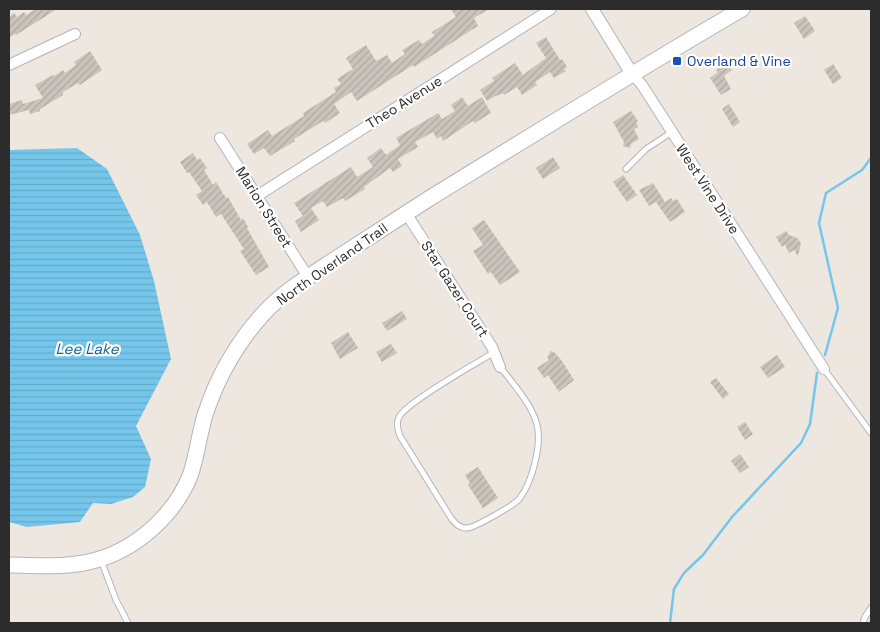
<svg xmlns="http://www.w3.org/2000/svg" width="880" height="632" viewBox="0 0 880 632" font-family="'Space Grotesk',sans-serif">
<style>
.water{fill:url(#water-rules)}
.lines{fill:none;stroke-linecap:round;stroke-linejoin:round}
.stream{stroke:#75c6eb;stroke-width:2.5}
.building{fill:url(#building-hatch)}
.service-casing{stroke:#b2b4bf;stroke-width:7}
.minor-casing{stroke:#b2b4bf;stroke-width:12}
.tertiary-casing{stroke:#b2b4bf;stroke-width:14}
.secondary-casing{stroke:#b2b4bf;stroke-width:17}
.service{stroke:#fff;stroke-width:5}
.minor{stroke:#fff;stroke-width:10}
.tertiary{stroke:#fff;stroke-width:12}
.secondary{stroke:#fff;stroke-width:15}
.transit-dot{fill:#1a4fb4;stroke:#fff;stroke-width:2}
.labels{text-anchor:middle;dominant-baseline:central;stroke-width:4.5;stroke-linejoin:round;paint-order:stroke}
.transit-label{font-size:14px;fill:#164399;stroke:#fff;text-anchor:start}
.street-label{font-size:14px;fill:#2c2c2c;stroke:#fff}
.water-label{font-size:15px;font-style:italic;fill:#126499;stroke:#fff}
</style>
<defs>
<pattern id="water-rules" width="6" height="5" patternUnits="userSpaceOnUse" patternTransform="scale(1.25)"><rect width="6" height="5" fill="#75c6eb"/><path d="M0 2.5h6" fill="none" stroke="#65aaca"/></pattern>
<pattern id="building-hatch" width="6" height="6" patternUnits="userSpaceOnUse" patternTransform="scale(1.25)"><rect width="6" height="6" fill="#c9c5bd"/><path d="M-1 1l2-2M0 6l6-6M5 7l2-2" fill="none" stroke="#ada9a3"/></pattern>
</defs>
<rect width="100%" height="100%" fill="#ede7df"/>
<path class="water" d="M77,148L107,169L140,235L154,281L171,359L136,426L151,459L145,487L133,497L111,504L93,503L80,522L27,527L9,522V150Z"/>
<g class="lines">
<path class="stream" d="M825,355L838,308L819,223L826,193L862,170L871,158
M670,623L674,589L684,573L703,555L732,517L801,443L810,424L817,373"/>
</g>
<path class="building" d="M36,9H57L16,35L15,34L9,38V17L14,13L17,17L24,12L26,15Z
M451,9H489L474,18L478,26L414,67L413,65L357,101L351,92L334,104L340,113L325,123L323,121L312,128L294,139L295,141L270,156L264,148L254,154L247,144L268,130L272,136L304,116L303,113L336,92L334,88L341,84L337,79L353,69L346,58L366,45L376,61L387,55L392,63L405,54L402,50L419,40L422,44L434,36L432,32L456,17Z
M805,16L815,31L804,39L794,23Z
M546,37L560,60L562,59L567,67L564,69L566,71L554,78L550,72L535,82L537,85L522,95L517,87L504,95L503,93L497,96V95L487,101L480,90L494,81L492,78L515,63L523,75L546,58L536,43Z
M90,51L102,70L80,85L78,83L63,92V95L40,109V111L30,114L29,110L9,115V104L22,100L23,104L43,98L35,85L53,75L54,76L63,70L65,73L76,65L74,62Z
M727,62L732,70L724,76L731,89L721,95L710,78L718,72L716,70Z
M833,64L842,78L833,84L824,70Z
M462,97L468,106L482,97L491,113L475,123L473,121L443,141L441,136L437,139L433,132L415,142L418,147L398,159L402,166L393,172L390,168L364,187L365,189L345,201L343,198L327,207L323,201L311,208L319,220L301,232L295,221L303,216L294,203L351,167L357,177L373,167L367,158L381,148L386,155L400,145L396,138L438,113L442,119L455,111L451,105Z
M729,104L740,122L733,127L722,109Z
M631,111L638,121L636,122L638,127L634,129L639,139L631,144L630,148L623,146L624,142L613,122Z
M193,153L197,160L200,158L207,168L204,170L213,185L216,182L226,198L228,197L241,220L243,218L248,227L247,228L269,267L256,275L240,251L244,249L221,214L216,217L207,202L203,205L196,195L202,191L189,172L187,173L180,162Z
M553,157L560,168L543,179L536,168Z
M623,175L637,195L627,202L613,182Z
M653,183L665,202L671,198L673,201L677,199L685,212L670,222L656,202L649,206L639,190Z
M484,220L520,272L500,285L491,272L488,274L473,251L483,245L472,228Z
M786,231L789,235L797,238L801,243L798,256L794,250L789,253L785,245L782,247L776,237Z
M402,311L407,319L387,331L382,323Z
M348,332L358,348L340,359L331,343Z
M391,344L397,353L382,362L376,352Z
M551,351L554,352L562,361L574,380L559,392L548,375L544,378L537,368L549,360L547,357Z
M777,355L785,367L768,378L760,367Z
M716,378L729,394L723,399L710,382Z
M745,422L753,434L745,440L737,427Z
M740,454L749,467L740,473L731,461Z
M478,467L498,498L483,508L468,485L470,483L465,475Z"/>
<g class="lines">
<defs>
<path id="service" d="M626,169L646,149L672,132
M493,353C475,364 407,402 399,417C396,423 398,431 400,436L451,518C455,523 459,528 467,528C474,528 515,505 520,498C532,482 542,445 537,425C533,406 512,382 500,367
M824,369L871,433
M101,560L116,600L128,623
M863,623L865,617L871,608"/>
<path id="minor" d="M9,65L75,34
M632,74L642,85L824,369
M220,138L308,277
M257,196L551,9
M406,213L492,347L500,367"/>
<path id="tertiary" d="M592,9L632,74"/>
<path id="secondary" d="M9,565C67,567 108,569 154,527C169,513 182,496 190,476C197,456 199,435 205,415C217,378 237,343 263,314C285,290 313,274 340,256C370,237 400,217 430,198C534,134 637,70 742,9"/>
</defs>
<use href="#service" class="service-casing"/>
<use href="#minor" class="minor-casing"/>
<use href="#tertiary" class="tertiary-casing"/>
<use href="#secondary" class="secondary-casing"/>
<use href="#service" class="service"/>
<use href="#minor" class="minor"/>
<use href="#tertiary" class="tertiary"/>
<use href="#secondary" class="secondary"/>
</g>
<rect class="transit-dot" x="672" y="56" width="10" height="10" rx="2.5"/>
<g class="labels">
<g class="transit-label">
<text x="687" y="61">Overland &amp; Vine</text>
</g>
<g class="street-label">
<text transform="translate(404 102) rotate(-32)">Theo Avenue</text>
<text transform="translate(708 189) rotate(57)">West Vine Drive</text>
<text transform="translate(264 207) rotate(58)">Marion Street</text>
<text transform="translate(332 264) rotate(-35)">North Overland Trail</text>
<text transform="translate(455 289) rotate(57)">Star Gazer Court</text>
</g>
<g class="water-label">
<text x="87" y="348">Lee Lake</text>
</g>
</g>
<rect width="880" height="632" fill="none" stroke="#2c2c2c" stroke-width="20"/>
</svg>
